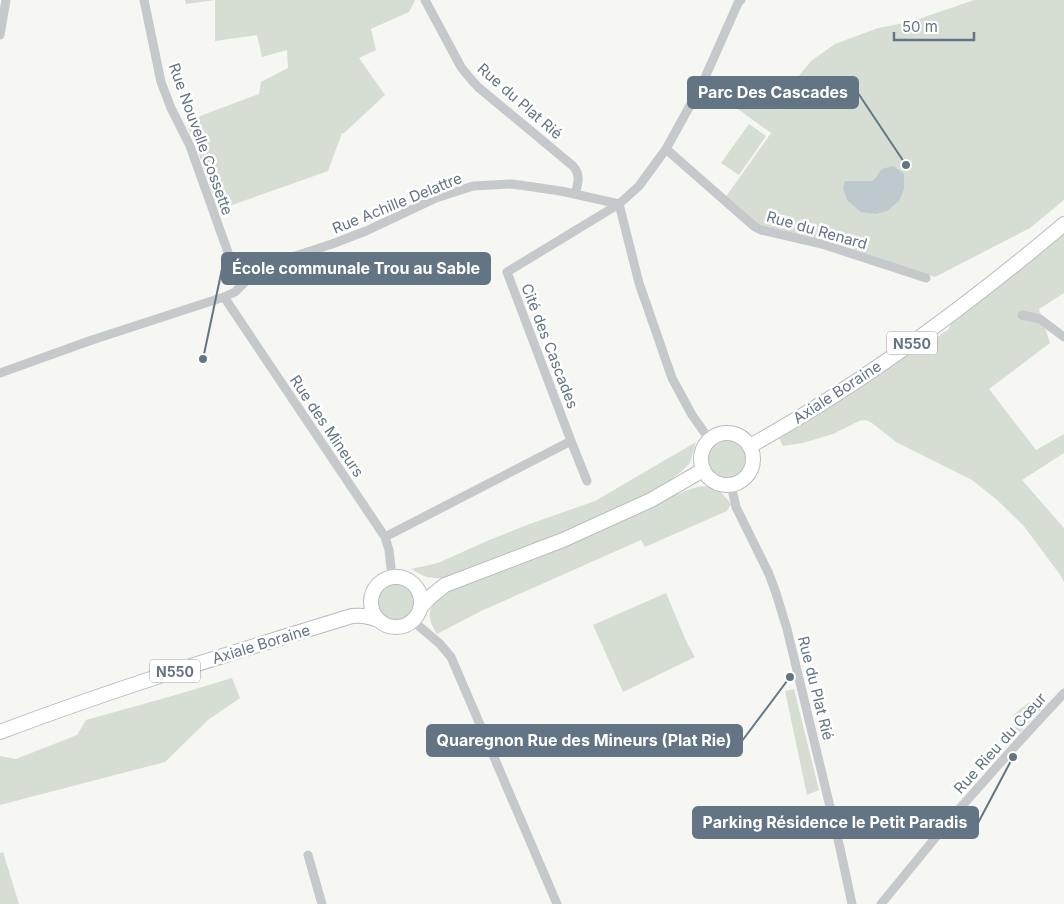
<svg xmlns="http://www.w3.org/2000/svg" width="1064" height="904" viewBox="0 0 1064 904" font-family="Inter,sans-serif">
<style>
.green{fill:#d6ded3}
.water{fill:#bec9ce}
.lines{fill:none;stroke-linecap:round;stroke-linejoin:round}
.primary-casing{stroke:#b8bcc0;stroke-width:16}
.street{stroke:#c5c9cc;stroke-width:9}
.primary{stroke:#fff;stroke-width:14}
.labels{text-anchor:middle;dominant-baseline:central;stroke-width:5;stroke-linejoin:round;paint-order:stroke}
.shield{fill:#fff;stroke:#929eaa;stroke-width:1}
.shield-label{font-size:14px;font-weight:bold;fill:#637585}
.street-label{font-size:15px;fill:#637585;stroke:#fff}
.leader{fill:none;stroke:#637585;stroke-width:2}
.callout-dot{fill:#637585;stroke:#fff;stroke-width:2}
.callout{fill:#637585;stroke:#637585;stroke-width:2}
.callout-label{font-size:16px;text-anchor:middle;font-weight:bold;fill:#fff}
</style>
<rect width="100%" height="100%" fill="#f6f6f2"/>
<path class="green" d="M185,0H414L415,1L409,12L371,29L376,50L359,58L385,95L344,133H342L328,171L218,210L195,143L187,126L200,116L259,94L261,82L288,68L287,50L262,57L257,35L215,41V0L186,4Z
M974,0H1064V200L1030,228L935,277L822,239L757,225L725,198L771,133L716,93L728,76L782,110V99L788,89L811,61L835,44L878,28L910,22Z
M749,124L766,136L739,175L721,163Z
M1064,233V293L1039,309L1050,343L989,389L1036,450L1064,434V453L1022,480L1064,528V582L1061,576L1023,525L997,500L972,480L896,442L872,423L866,420L859,421L833,434L803,443L783,446L778,436L907,354H913L949,329L952,321L1002,284Z
M707 459a20 20 0 1 1 40 0a20 20 0 1 1-40 0Z
M696,442L690,463L682,471L671,479L679,494C703,483 714,481 731,504L727,511L645,547L641,540L481,611L437,634C424,615 429,603 448,593L442,578C427,579 424,576 411,569L438,563L487,541L527,525L595,501Z
M378 602a19 19 0 1 1 38 0a19 19 0 1 1-38 0Z
M666,593L687,643L695,657L623,692L593,625Z
M232,678L240,698L208,720L165,762L0,805V756L16,759L77,735L86,720L179,694Z
M794,689L819,790L807,795L785,691Z
M1045,701L1047,703L1018,734L1016,732L1013,715L1028,703Z
M3,852L19,904H0V853Z"/>
<path class="water" d="M893,166L904,174V189L899,201L887,211L876,214L861,212L847,200L843,188L845,181H873L882,169Z"/>
<g class="lines">
<defs>
<path id="primary" d="M701 459a26 26 0 1 1 52 0a26 26 0 1 1-52 0Z
M750,446C862,384 966,307 1064,224
M371 602a25 25 0 1 1 50 0a25 25 0 1 1-50 0Z
M421,607L429,598L445,585L563,540L651,500L703,470
M0,732C116,688 234,652 352,616C361,615 369,616 378,620"/>
</defs>
<use href="#primary" class="primary-casing"/>
<path class="street" d="M144,0L161,82L171,108L190,146L230,258L237,275L243,284
M425,0L461,67L469,77L478,87L573,166C581,175 578,184 575,194
M0,35L6,0
M666,149L755,227L761,230L822,244L926,278
M619,204L639,283L672,378L692,415L709,439
M224,297L385,537L389,550L392,577
M1022,315L1040,319L1064,337
M0,373L92,340L224,297L235,292L251,276L263,268L277,262L332,244L366,231L436,198L473,186L512,184L561,191L619,204
M571,441L587,481
M731,485L736,507L769,574L776,593L787,629L840,848L852,904
M385,537L571,441L507,272L619,204L639,186L666,149L703,82L739,1L741,0
M413,621L440,644L451,657L557,904
M308,855L322,904
M881,904L954,815L1016,745L1064,693"/>
<use href="#primary" class="primary"/>
</g>
<g class="labels">
<g class="shield">
<rect x="887" y="331.5" width="50" height="23" rx="4"/>
<rect x="150" y="659.5" width="50" height="23" rx="4"/>
</g>
<g class="shield-label">
<text x="912" y="343">N550</text>
<text x="175" y="671">N550</text>
</g>
<g class="street-label">
<text transform="translate(520 101) rotate(41)">Rue du Plat Rié</text>
<text transform="translate(201 139) rotate(70)">Rue Nouvelle Cossette</text>
<text transform="translate(397 203) rotate(-22)">Rue Achille Delattre</text>
<text transform="translate(817 230) rotate(16)">Rue du Renard</text>
<text transform="translate(550 346) rotate(69)">Cité des Cascades</text>
<text transform="translate(837 392) rotate(-33)">Axiale Boraine</text>
<text transform="translate(327 426) rotate(56)">Rue des Mineurs</text>
<text transform="translate(261 644) rotate(-17)">Axiale Boraine</text>
<text transform="translate(816 688) rotate(76)">Rue du Plat Rié</text>
<text transform="translate(1000 743) rotate(-48)">Rue Rieu du Cœur</text>
</g>
</g>
<path class="leader" d="M906 165L858 93M203 359L222 269M790 677L742 741M1013 757L978 823"/>
<g class="callout-dot">
<circle cx="906" cy="165" r="5"/>
<circle cx="203" cy="359" r="5"/>
<circle cx="790" cy="677" r="5"/>
<circle cx="1013" cy="757" r="5"/>
</g>
<g class="callout">
<rect x="688" y="77" width="170" height="31" rx="5"/>
<rect x="222" y="253" width="268" height="31" rx="5"/>
<rect x="427" y="725" width="315" height="31" rx="5"/>
<rect x="693" y="807" width="285" height="31" rx="5"/>
</g>
<g class="callout-label">
<text x="773" y="98">Parc Des Cascades</text>
<text x="356" y="274">École communale Trou au Sable</text>
<text x="584" y="746">Quaregnon Rue des Mineurs (Plat Rie)</text>
<text x="835" y="828">Parking Résidence le Petit Paradis</text>
</g>
<path d="M894 32v8h80v-8" fill="none" stroke="#637585" stroke-width="2.5"/>
<text x="902" y="32" font-size="15" fill="#637585" stroke="#ffffff" stroke-width="4" paint-order="stroke">50 m</text>
</svg>
